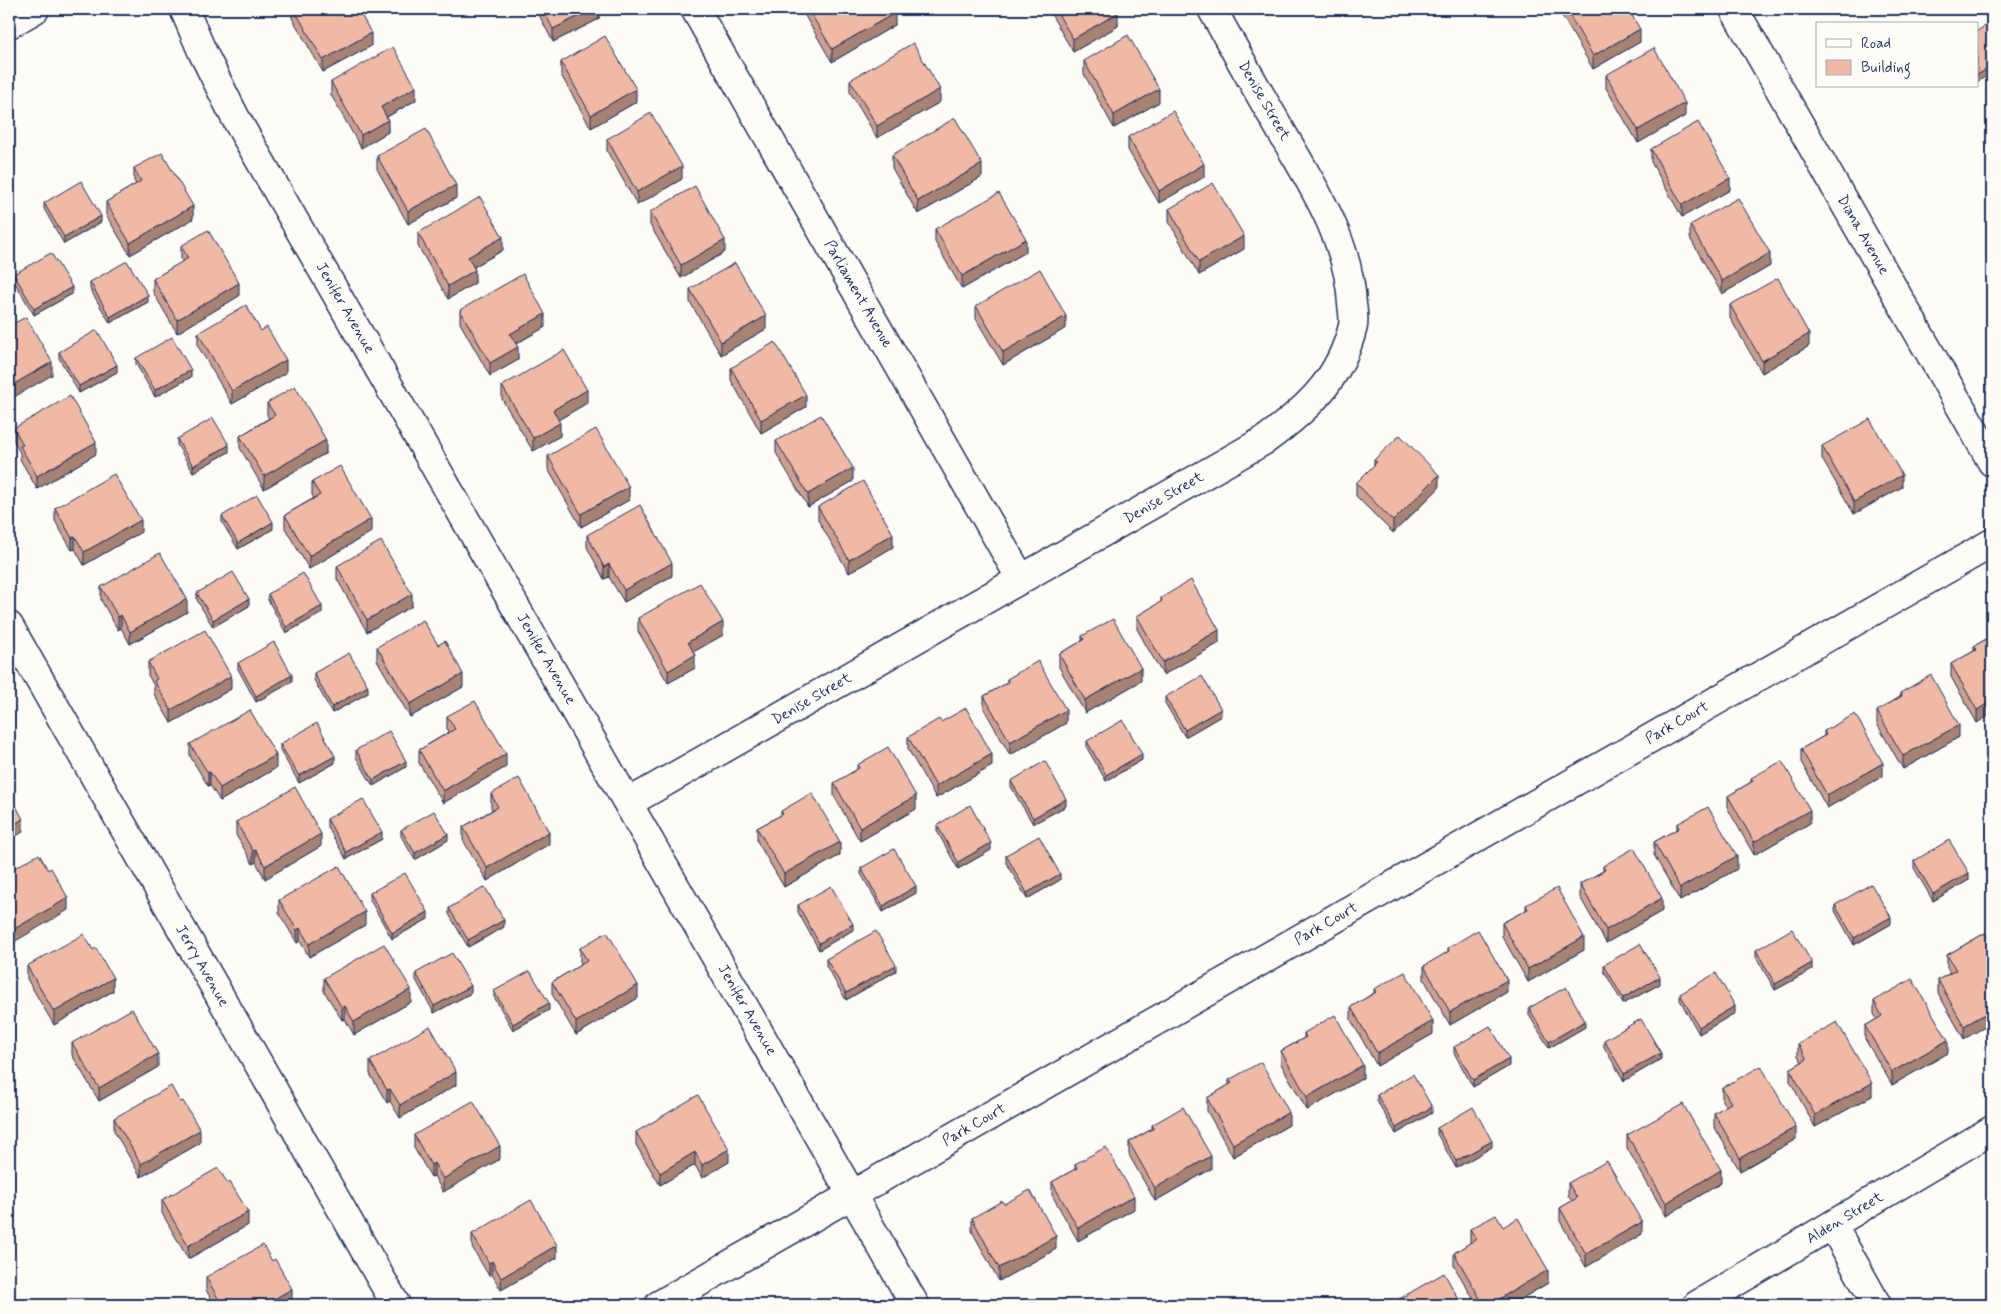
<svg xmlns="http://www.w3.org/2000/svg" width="2001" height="1314" viewBox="0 0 2001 1314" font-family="Mynerve,sans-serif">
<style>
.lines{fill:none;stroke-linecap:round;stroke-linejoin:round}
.street-casing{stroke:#1b2f5e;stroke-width:31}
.street{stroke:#fdfcf7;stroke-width:28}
.wall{fill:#ce9f8d;stroke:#1b2f5e}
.shaded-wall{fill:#a88273;stroke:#1b2f5e}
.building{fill:#f0b9a4;stroke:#1b2f5e}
.labels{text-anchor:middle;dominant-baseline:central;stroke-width:4;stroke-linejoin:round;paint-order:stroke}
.street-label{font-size:15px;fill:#1b2f5e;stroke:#fdfcf7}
</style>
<rect width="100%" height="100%" fill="#fdfcf7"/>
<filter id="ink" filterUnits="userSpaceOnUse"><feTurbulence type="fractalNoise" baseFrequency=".02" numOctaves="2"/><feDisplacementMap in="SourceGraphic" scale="10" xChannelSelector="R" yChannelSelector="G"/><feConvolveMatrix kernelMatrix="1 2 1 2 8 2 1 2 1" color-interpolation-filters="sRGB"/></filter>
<g filter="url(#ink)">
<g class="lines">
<defs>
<path id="street" d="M184,9L202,51L235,117L915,1305
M695,9L1021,579
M1734,9L1992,462
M9,24L35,9
M9,626L396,1305
M628,803L1265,440C1307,409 1340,380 1353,326C1354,320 1353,311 1352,304C1349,238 1309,180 1277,124C1255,86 1233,47 1212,9
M1833,1226L1877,1305
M659,1305L1992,543
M1697,1305L1992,1130"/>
</defs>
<use href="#street" class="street-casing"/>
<use href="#street" class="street"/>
</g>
<path class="wall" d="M292,9H358L371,46L323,72L292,18Z
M536,9H599V19L553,42Z
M805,9H893L895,25L832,62L805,16Z
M1048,9H1116L1118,26L1073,52Z
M1561,9H1628L1640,42L1593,69L1561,14Z
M1084,61L1159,102L1114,128L1084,74Z
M561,62L636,102L591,128L561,75Z
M1606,75L1685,116L1638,143L1606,88Z
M850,80L940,102L877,138L850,92Z
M331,82L416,100L387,117L388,132L361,148L331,95Z
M1128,137L1204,177L1159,203L1128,150Z
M607,139L682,179L637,205L607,151Z
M1651,149L1730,190L1682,217L1651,162Z
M892,155L982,177L918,214L892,168Z
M377,156L456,198L408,224L377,169Z
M134,168L193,219L130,255L106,215V202L136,184L134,181Z
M44,203L101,222L64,244L44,209Z
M1169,209L1244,249L1199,275L1169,222Z
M650,212L725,252L681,278L650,225Z
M1690,225L1770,266L1722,294L1690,238Z
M935,229L1026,252L962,289L935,242Z
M418,233L503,250L474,267L475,283L448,299L418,246Z
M181,246L239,296L177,333L153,292V279L182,262L181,259Z
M14,274L72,294L34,315L14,281Z
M90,282L148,302L110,323L90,289Z
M690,289L766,329L721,355L690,302Z
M1730,305L1809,346L1762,373L1730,318Z
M976,306L1066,328L1003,365L976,319Z
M460,310L545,327L516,344L518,360L490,376L460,323Z
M198,333L286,373L232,404L198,346Z
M59,352L117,372L79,393L59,358Z
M136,358L191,377L155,397L136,364Z
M731,368L806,407L761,433L731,380Z
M502,386L587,403L558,420L560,436L533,451L502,399Z
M267,403L326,453L264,489L240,448V436L269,418L267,415Z
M14,428L96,454L37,489L20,459V453L14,441Z
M177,439L229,452L193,472L177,445Z
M776,441L853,481L808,507L776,453Z
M1822,446L1902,487L1854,514L1822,459Z
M548,456L629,500L581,527L548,469Z
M1374,460L1439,488L1393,533L1356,496V483L1374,465Z
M312,482L371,532L309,569L285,528V515L314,498L312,495Z
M818,507L893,547L849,573L818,520Z
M55,508L141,532L84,565L75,549L72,550L55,521Z
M222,516L273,529L238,549L222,522Z
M587,535L672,576L624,602L609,577L604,579L587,547Z
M337,566L412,606L367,632L337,579Z
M101,587L187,612L130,644L121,628L118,630L101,600Z
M197,593L249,606L213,627L197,600Z
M268,594L322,613L286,633L268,600Z
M1161,598L1219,643L1163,675L1137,629V616L1161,602Z
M638,618L723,635L693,652L695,668L668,683L638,631Z
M1082,636L1141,681L1085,713L1059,667V654L1082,641Z
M1992,636L1977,723L1951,677V664L1974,651V646Z
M438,645L463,687L410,717L377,660V647Z
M148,662L231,689L171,723L154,694V686L148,675Z
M238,663L292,682L256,702L238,669Z
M314,673L368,693L332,713L314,680Z
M1007,679L1066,723L1010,755L984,709V696L1007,683Z
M1900,693L1959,737L1903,769L1877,724V711L1900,697Z
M1165,697L1221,716L1185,737L1165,703Z
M447,716L506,767L443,803L419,763V750L449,732L447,729Z
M941,722L992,766L936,798L908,749V737Z
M1824,731L1883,776L1827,808L1801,762V749L1824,736Z
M1087,741L1142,760L1106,781L1087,748Z
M190,744L276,768L220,801L210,785L208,786L190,756Z
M280,744L335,763L299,783L280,750Z
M356,750L406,767L373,786L356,757Z
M857,765L916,809L860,841L834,796V783L857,770Z
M1751,778L1810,823L1754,855L1728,809V796L1751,782Z
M1011,781L1066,806L1033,824L1011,787Z
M491,794L549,844L487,881L463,840V827L492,810L491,807Z
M781,811L840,855L784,887L757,841V828L781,815Z
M327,819L382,839L346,859L327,826Z
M236,822L321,846L265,879L256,862L253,864L236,835Z
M1677,824L1737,869L1680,901L1654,855V842L1677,829Z
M937,825L991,850L958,869L937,831Z
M401,830L448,840L415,860L401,836Z
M1006,855L1060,880L1027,899L1006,862Z
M1914,861L1969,880L1933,901L1914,868Z
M1603,866L1662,911L1606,943L1580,897V884L1603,871Z
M861,868L916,893L883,912L861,874Z
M370,893L428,919L392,939L370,900Z
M279,900L365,925L309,957L300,941L297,943L279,913Z
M798,905L853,930L819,950L798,912Z
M1526,905L1584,950L1528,982L1502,936V923L1526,910Z
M1835,905L1891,924L1854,945L1835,911Z
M449,908L504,927L468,947L449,914Z
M1985,933L1964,1039L1938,993V980L1950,973L1947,968V955Z
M580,948L638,998L576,1035L552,994V982L582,964L580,961Z
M1448,948L1507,992L1450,1025L1424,979V966L1448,952Z
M93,950L113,991L54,1025L27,979V966Z
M1756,950L1812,970L1775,990L1756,957Z
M826,959L896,971L846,1000L826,966Z
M1604,965L1660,984L1623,1004L1604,971Z
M416,973L471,993L434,1013L416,980Z
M324,978L411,1002L354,1035L345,1019L342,1020L324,991Z
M1374,989L1433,1034L1377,1066L1351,1020V1007L1374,993Z
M494,991L549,1010L513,1030L494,997Z
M1680,994L1735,1013L1699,1034L1680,1000Z
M1874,1001L1948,1053L1892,1085L1865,1039V1026L1877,1019L1874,1014Z
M1529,1008L1585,1027L1549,1048L1529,1015Z
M1304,1033L1363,1078L1307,1110L1281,1064V1051L1304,1038Z
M1604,1040L1661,1059L1624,1081L1604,1047Z
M72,1043L158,1067L99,1101L72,1055Z
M1798,1044L1872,1096L1815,1127L1790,1081V1069L1802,1062L1798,1056Z
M1454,1047L1509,1066L1473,1087L1454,1053Z
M370,1061L456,1085L400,1118L390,1101L387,1103L370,1074Z
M1229,1080L1289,1125L1233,1157L1207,1111V1098L1229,1085Z
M1722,1088L1796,1139L1740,1171L1714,1126V1113L1726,1106L1722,1101Z
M1377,1095L1432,1113L1396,1134L1377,1101Z
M180,1102L200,1143L141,1177L114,1131V1118Z
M1152,1125L1211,1169L1155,1201L1129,1155V1142L1152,1129Z
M1437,1128L1492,1147L1456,1168L1437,1134Z
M636,1132L729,1162L702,1178L695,1165L660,1185L636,1145Z
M414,1135L500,1159L443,1192L434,1176L431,1177L414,1148Z
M1627,1135L1721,1183L1666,1216L1627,1148Z
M1075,1164L1134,1209L1078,1241L1052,1195V1182L1075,1169Z
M1568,1183L1642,1234L1586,1267L1560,1221V1208L1572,1201L1568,1196Z
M162,1200L248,1225L188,1259L162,1213Z
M1004,1204L1056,1249L999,1281L972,1231V1218Z
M1470,1229L1548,1283L1511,1305H1477L1454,1266V1253L1470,1243Z
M472,1234L557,1258L501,1290L492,1274L489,1276L472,1247Z
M272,1261L292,1301L285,1305H215L206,1290V1277Z"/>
<path class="shaded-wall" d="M593,9H599V19L553,42V29Z
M895,13V25L832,62V49Z
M1118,13V26L1073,52V39Z
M1640,29V42L1593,69V56Z
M371,33V46L323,72V60Z
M1992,66V73L1977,82V75Z
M416,87V100L381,120V107Z
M636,89V102L591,128V115Z
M940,89V102L877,138V126Z
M1159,89V102L1114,128V115Z
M1685,103V116L1638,143V130Z
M388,120V132L361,148V135Z
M982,164V177L918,214V201Z
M1204,164V177L1159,203V191Z
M682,166V179L637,205V192Z
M1730,178V190L1682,217V205Z
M456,185V198L408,224V211Z
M193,206V219L130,255V243Z
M101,216V222L64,244V237Z
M1244,236V249L1199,275V262Z
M503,237V250L468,270V257Z
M1026,239V252L962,289V276Z
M725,240V252L681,278V265Z
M1770,253V266L1722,294V281Z
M475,270V283L448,299V286Z
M239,283V296L177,333V320Z
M72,287V294L34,315V309Z
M148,295V302L110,323V317Z
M545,314V327L510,347V334Z
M766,316V329L721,355V342Z
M1066,316V328L1003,365V352Z
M1809,334V346L1762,373V361Z
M518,347V360L490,376V363Z
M286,360V373L232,404V391Z
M52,362V375L9,400V387Z
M117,365V372L79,393V386Z
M191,370V377L155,397V390Z
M587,390V403L553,423V410Z
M806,395V407L761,433V420Z
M560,423V436L533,451V438Z
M326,440V453L264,489V476Z
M96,442V454L37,489V476Z
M229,445V452L193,472V466Z
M853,468V481L808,507V494Z
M1439,475V488L1393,533V521Z
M1902,475V487L1854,514V502Z
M629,487V500L581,527V514Z
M371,519V532L309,569V556Z
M141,520V532L84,565V552Z
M273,522V529L238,549V543Z
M893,534V547L849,573V560Z
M75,536V549L72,550V538Z
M672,563V576L624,602V590Z
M609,564V577L604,579V567Z
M412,594V606L367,632V620Z
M187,599V612L130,644V632Z
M249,599V606L213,627V620Z
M322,606V613L286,633V627Z
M121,615V628L118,630V617Z
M723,622V635L688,655V642Z
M1219,630V643L1163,675V662Z
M695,655V668L668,683V671Z
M1141,668V681L1085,713V700Z
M463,674V687L410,717V704Z
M292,675V682L256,702V696Z
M231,676V689L171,723V710Z
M368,686V693L332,713V707Z
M1992,701V714L1977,723V710Z
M1221,709V716L1185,737V730Z
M1066,710V723L1010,755V742Z
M1959,725V737L1903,769V756Z
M506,754V767L443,803V791Z
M992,754V766L936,798V786Z
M1142,754V760L1106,781V775Z
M276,755V768L220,801V788Z
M335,756V763L299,783V776Z
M406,761V767L373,786V780Z
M1883,763V776L1827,808V795Z
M210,772V785L208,786V773Z
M916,796V809L860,841V828Z
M1066,799V806L1033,824V818Z
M1810,810V823L1754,855V842Z
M23,819V832L9,840V827Z
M382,832V839L346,859V852Z
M549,832V844L487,881V868Z
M321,834V846L265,879V866Z
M448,834V840L415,860V853Z
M840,842V855L784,887V874Z
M991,843V850L958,869V862Z
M256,850V862L253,864V851Z
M1737,856V869L1680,901V888Z
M1969,873V880L1933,901V894Z
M1060,874V880L1027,899V893Z
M916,886V893L883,912V906Z
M68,898V910L9,945V932Z
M1662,898V911L1606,943V930Z
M365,912V925L309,957V944Z
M428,912V919L392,939V933Z
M1891,917V924L1854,945V938Z
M504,920V927L468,947V940Z
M853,924V930L819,950V943Z
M300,928V941L297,943V930Z
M1584,937V950L1528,982V969Z
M1812,963V970L1775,990V984Z
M896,965V971L846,1000V993Z
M1660,977V984L1623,1004V998Z
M113,978V991L54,1025V1012Z
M1507,980V992L1450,1025V1012Z
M638,985V998L576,1035V1022Z
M471,986V993L434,1013V1006Z
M411,989V1002L354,1035V1022Z
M549,1003V1010L513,1030V1024Z
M345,1006V1019L342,1020V1008Z
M1735,1006V1013L1699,1034V1027Z
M1992,1010V1023L1964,1039V1026Z
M1433,1021V1034L1377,1066V1053Z
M1585,1021V1027L1549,1048V1042Z
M1948,1040V1053L1892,1085V1072Z
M1661,1053V1059L1624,1081V1074Z
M158,1054V1067L99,1101V1088Z
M1509,1059V1066L1473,1087V1080Z
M1363,1065V1078L1307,1110V1097Z
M456,1072V1085L400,1118V1105Z
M1872,1083V1096L1815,1127V1115Z
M390,1089V1101L387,1103V1090Z
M1432,1107V1113L1396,1134V1128Z
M1289,1112V1125L1233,1157V1144Z
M1796,1127V1139L1740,1171V1158Z
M200,1130V1143L141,1177V1164Z
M1492,1141V1147L1456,1168V1161Z
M500,1146V1159L443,1192V1179Z
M729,1149V1162L702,1178V1165Z
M695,1152V1165L660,1185V1173Z
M1211,1156V1169L1155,1201V1188Z
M434,1163V1176L431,1177V1165Z
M1721,1170V1183L1666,1216V1203Z
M1134,1196V1209L1078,1241V1228Z
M248,1212V1225L188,1259V1246Z
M1642,1222V1234L1586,1267V1254Z
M1056,1236V1249L999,1281V1268Z
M557,1245V1258L501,1290V1278Z
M492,1261V1274L489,1276V1263Z
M1548,1270V1283L1511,1305H1489Z
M292,1289V1301L285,1305H263Z"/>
<path class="building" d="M294,9H358L371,33L323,60Z
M543,9H593L553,29Z
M808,9H893L895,13L832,49Z
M1055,9H1116L1118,13L1073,39Z
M1566,9H1628L1640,29L1593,56Z
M1988,24L1992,32V66L1977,75V31Z
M1128,35L1159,89L1114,115L1084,61Z
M605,36L636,89L591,115L561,62Z
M913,43L940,89L877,126L850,80Z
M393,47L416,87L381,107L388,120L361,135L331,82Z
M1654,48L1685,103L1638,130L1606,75Z
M1173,111L1204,164L1159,191L1128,137Z
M651,113L682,166L637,192L607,139Z
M955,118L982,164L918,201L892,155Z
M1698,122L1730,178L1682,205L1651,149Z
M426,129L456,185L408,211L377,156Z
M162,153L193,206L130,243L106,202L141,181L134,168Z
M81,181L101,216L64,237L44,203Z
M1213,183L1244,236L1199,262L1169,209Z
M695,186L725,240L681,265L650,212Z
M999,193L1026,239L962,276L935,229Z
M480,197L503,237L468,257L475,270L448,286L418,233Z
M1738,198L1770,253L1722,281L1690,225Z
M208,230L239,283L177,320L153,279L188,258L181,246Z
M51,253L72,287L34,309L14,274Z
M127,261L148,295L110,317L90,282Z
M735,263L766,316L721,342L690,289Z
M1040,269L1066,316L1003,352L976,306Z
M523,274L545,314L510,334L518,347L490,363L460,310Z
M1778,278L1809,334L1762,361L1730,305Z
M246,305L261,331L267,327L286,360L232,391L198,333Z
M26,317L52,362L9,387V326Z
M97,330L117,365L79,386L59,352Z
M172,337L191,370L155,390L136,358Z
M775,342L806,395L761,420L731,368Z
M564,350L587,390L553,410L560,423L533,438L502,386Z
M295,386L326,440L264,476L240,436L275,415L267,403Z
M70,396L96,442L37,476L20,446L23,445L14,428Z
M821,415L853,468L808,494L776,441Z
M213,418L229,445L193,466L177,439Z
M1870,419L1902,475L1854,502L1822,446Z
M596,429L629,487L581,514L548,456Z
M1400,435L1439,475L1393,521L1356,483L1377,462L1374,460Z
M340,466L371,519L309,556L285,515L320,495L312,482Z
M114,474L141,520L84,552L75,536L72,538L55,508Z
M863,481L893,534L849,560L818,507Z
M257,495L273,522L238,543L222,516Z
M640,505L672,563L624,590L609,564L604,567L587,535Z
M381,541L412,594L367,620L337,566Z
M160,553L187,599L130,632L121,615L118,617L101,587Z
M233,572L249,599L213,620L197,593Z
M303,573L322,606L286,627L268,594Z
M1191,580L1219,630L1163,662L1137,616L1162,601L1161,598Z
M700,583L723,622L688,642L695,655L668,671L638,618Z
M1113,619L1141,668L1085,700L1059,654L1084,640L1082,636Z
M423,620L438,645L445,641L463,674L410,704L377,647Z
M205,630L231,676L171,710L154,681L157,679L148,662Z
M1992,636V701L1977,710L1951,664L1976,650L1974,646Z
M274,642L292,675L256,696L238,663Z
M349,653L368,686L332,707L314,673Z
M1038,661L1066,710L1010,742L984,696L1009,682L1007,679Z
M1931,675L1959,725L1903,756L1877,711L1902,696L1900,693Z
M1202,676L1221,709L1185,730L1165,697Z
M475,701L506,754L443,791L419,750L455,729L447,716Z
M966,708L992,754L936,786L908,737L939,719L941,722Z
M250,710L276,755L220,788L210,772L208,773L190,744Z
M1855,714L1883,763L1827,795L1801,749L1826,735L1824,731Z
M1123,720L1142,754L1106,775L1087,741Z
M317,723L335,756L299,776L280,744Z
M389,731L406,761L373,780L356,750Z
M888,747L916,796L860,828L834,783L859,768L857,765Z
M1045,761L1066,799L1033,818L1011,781Z
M1782,761L1810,810L1754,842L1728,796L1753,781L1751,778Z
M519,778L549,832L487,868L463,827L498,807L491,794Z
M295,787L321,834L265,866L256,850L253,851L236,822Z
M9,793L23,819L9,827Z
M812,793L840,842L784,874L757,828L783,814L781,811Z
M363,799L382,832L346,852L327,819Z
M970,805L991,843L958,862L937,825Z
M1708,807L1737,856L1680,888L1654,842L1679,828L1677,824Z
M434,811L448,834L415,853L401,830Z
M1039,836L1060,874L1027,893L1006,855Z
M1949,840L1969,873L1933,894L1914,861Z
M1634,848L1662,898L1606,930L1580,884L1605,870L1603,866Z
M894,849L916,886L883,906L861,868Z
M39,854L48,870L51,868L68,898L9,932V871Z
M339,866L365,912L309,944L300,928L297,930L279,900Z
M405,873L428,912L392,933L370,893Z
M1871,884L1891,917L1854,938L1835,905Z
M831,886L853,924L819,943L798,905Z
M485,887L504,920L468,940L449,908Z
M1557,888L1584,937L1528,969L1502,923L1528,909L1526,905Z
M1792,929L1812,963L1775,984L1756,950Z
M1478,930L1507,980L1450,1012L1424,966L1449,951L1448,948Z
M876,931L896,965L846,993L826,959Z
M607,932L638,985L576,1022L552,982L587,961L580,948Z
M1985,933L1992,946V1010L1964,1026L1938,980L1956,970L1947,955Z
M84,934L93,950L96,948L113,978L54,1012L27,966Z
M384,944L411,989L354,1022L345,1006L342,1008L324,978Z
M1640,944L1660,977L1623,998L1604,965Z
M452,953L471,986L434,1006L416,973Z
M530,971L549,1003L513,1024L494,991Z
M1405,972L1433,1021L1377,1053L1351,1007L1376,992L1374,989Z
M1716,973L1735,1006L1699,1027L1680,994Z
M1912,979L1948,1040L1892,1072L1865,1026L1882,1016L1874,1001Z
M1566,987L1585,1021L1549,1042L1529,1008Z
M132,1009L158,1054L99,1088L72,1043Z
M1335,1015L1363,1065L1307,1097L1281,1051L1306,1037L1304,1033Z
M1641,1019L1661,1053L1624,1074L1604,1040Z
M1837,1022L1872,1083L1815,1115L1790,1069L1807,1059L1798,1044Z
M430,1026L456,1072L400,1105L390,1089L387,1090L370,1061Z
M1490,1026L1509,1059L1473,1080L1454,1047Z
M1261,1062L1289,1112L1233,1144L1207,1098L1232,1083L1229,1080Z
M1761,1066L1796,1127L1740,1158L1714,1113L1731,1103L1722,1088Z
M1413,1074L1432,1107L1396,1128L1377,1095Z
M171,1086L180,1102L183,1101L200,1130L141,1164L114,1118Z
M698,1095L729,1149L702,1165L695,1152L660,1173L636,1132Z
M473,1101L500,1146L443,1179L434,1163L431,1165L414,1135Z
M1683,1104L1721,1170L1666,1203L1627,1135Z
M1183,1107L1211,1156L1155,1188L1129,1142L1154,1128L1152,1125Z
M1473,1107L1492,1141L1456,1161L1437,1128Z
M1106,1147L1134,1196L1078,1228L1052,1182L1077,1168L1075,1164Z
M1607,1161L1642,1222L1586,1254L1560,1208L1577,1198L1568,1183Z
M218,1168L228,1184L230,1182L248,1212L188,1246L162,1200Z
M1030,1190L1056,1236L999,1268L972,1218L1002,1201L1004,1204Z
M531,1200L557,1245L501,1278L492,1261L489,1263L472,1234Z
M1496,1215L1503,1227L1518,1218L1548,1270L1489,1305H1484L1454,1253L1476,1239L1470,1229Z
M263,1245L272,1261L275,1259L292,1289L263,1305H222L206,1277Z
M1444,1273L1462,1305H1389Z
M820,1302L822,1305H814Z"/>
</g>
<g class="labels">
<g class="street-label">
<text transform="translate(1264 101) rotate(60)">Denise Street</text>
<text transform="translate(1863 235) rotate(60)">Diana Avenue</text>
<text transform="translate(858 294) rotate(60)">Parliament Avenue</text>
<text transform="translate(345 308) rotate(60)">Jenifer Avenue</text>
<text transform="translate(1164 498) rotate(-30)">Denise Street</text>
<text transform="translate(546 659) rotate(60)">Jenifer Avenue</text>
<text transform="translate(812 699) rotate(-30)">Denise Street</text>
<text transform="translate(1677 723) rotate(-30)">Park Court</text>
<text transform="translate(1326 924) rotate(-30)">Park Court</text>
<text transform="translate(202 966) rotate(60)">Jerry Avenue</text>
<text transform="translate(747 1010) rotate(60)">Jenifer Avenue</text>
<text transform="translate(974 1125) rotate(-30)">Park Court</text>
<text transform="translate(1845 1218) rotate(-31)">Alden Street</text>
</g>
</g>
<rect width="2001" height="1314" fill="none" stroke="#fdfcf7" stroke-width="30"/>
<rect x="15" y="15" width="1971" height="1284" fill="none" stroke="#1b2f5e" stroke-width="2" filter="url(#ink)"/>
<rect x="1816" y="22" width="162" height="65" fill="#fdfcf7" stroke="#a3aaba"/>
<rect x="1826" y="39" width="25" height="8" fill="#fdfcf7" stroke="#a3aaba"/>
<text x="1861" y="48" font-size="15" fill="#1b2f5e">Road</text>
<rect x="1826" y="60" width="25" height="15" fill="#f0b9a4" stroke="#a3aaba"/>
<text x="1861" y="72" font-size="15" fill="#1b2f5e">Building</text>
</svg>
